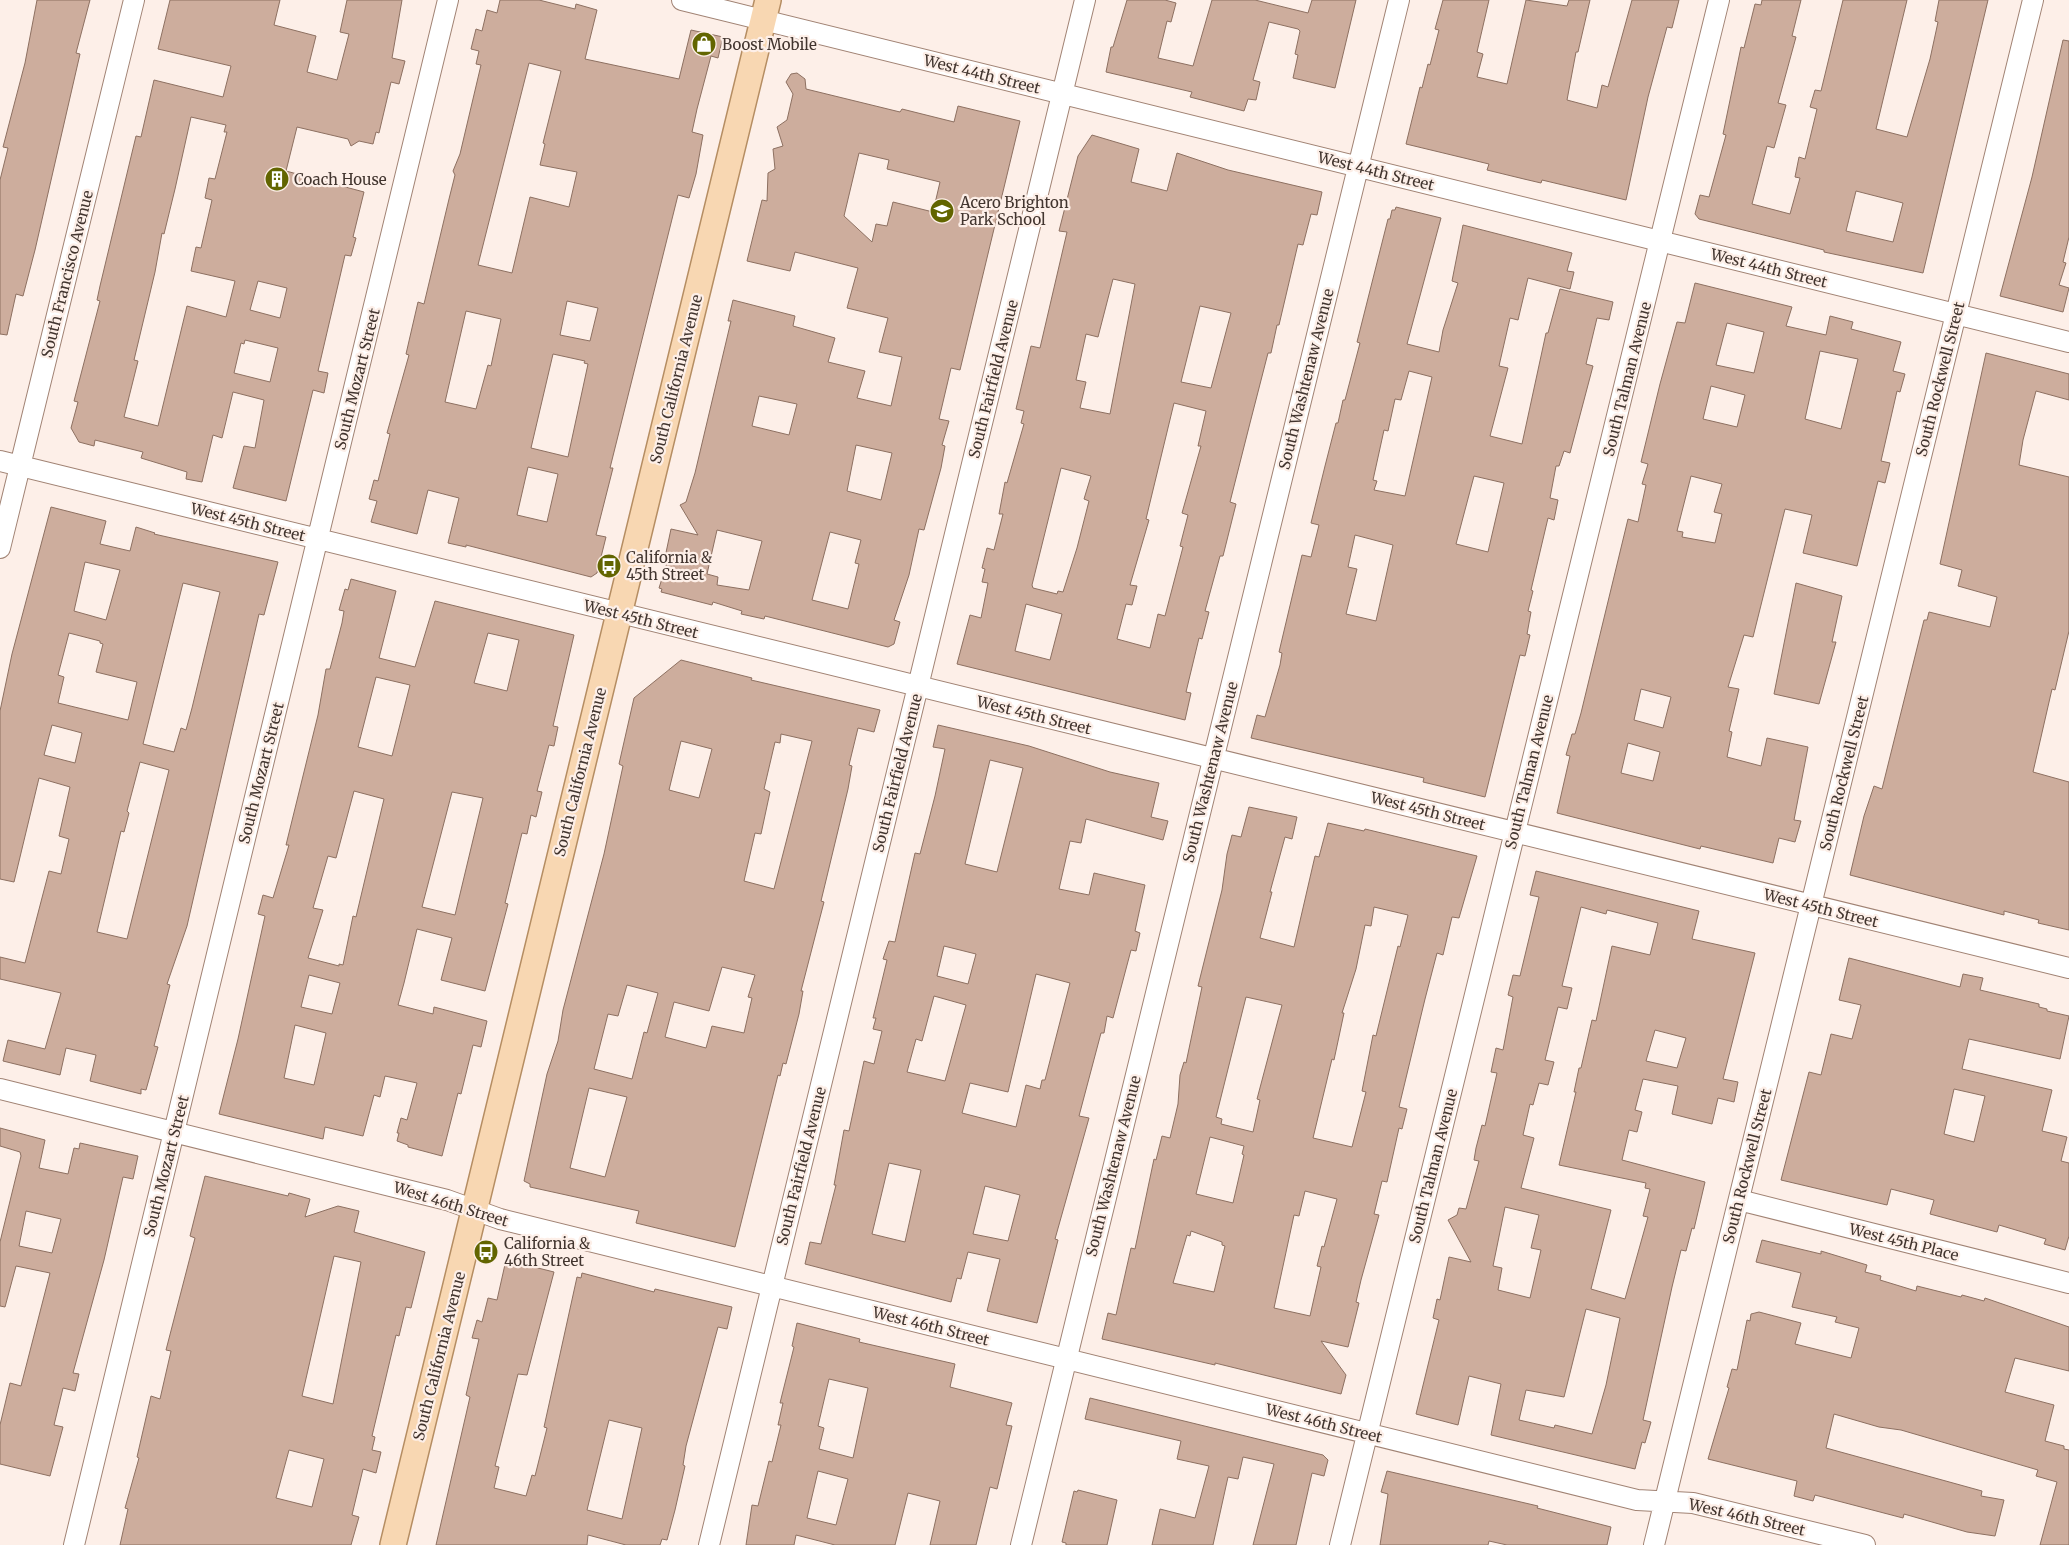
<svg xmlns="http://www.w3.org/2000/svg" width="2069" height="1545" viewBox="0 0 2069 1545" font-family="Merriweather,serif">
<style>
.building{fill:#cdad9d;stroke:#8d7061;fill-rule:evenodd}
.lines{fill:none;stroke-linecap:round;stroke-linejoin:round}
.minor-casing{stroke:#a18374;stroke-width:22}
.major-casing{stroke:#b58d62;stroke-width:28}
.minor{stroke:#fff;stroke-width:20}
.major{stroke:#f8d7b2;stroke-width:25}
.labels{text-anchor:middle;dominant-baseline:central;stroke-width:4.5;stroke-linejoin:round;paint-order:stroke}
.poi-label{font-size:15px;fill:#42352f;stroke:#fdefe8;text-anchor:start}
.street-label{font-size:15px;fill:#42352f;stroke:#fdefe8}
</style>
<rect width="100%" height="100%" fill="#fdefe8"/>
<path class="building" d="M37,0H90L76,53L80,54L35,250L23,296L16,294L7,335L0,334V180L8,148L3,147L25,63Z
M170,0H280L274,25L316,36L307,72L337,80L349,34L340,32L347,0H402L392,58L405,61L399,84L391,82L379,133L376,132L373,144L359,141L351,146L348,139L297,127L286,171L364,192L353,237L356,238L351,256L345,255L318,371L328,373L324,393L313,390L286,501L233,488L244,446L255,448L264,400L233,392L222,438L213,435L202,482L186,479L187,472L141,458L143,452L95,440L94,446L79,442L71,428L78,402L74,401L100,301L97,300L100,286L136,136L141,137L154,80L223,97L231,66L158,49ZM191,117L226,125L224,132H227L215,179L209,178L205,198L212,200L201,248L196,247L191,271L235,281L226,317L187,306L158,426L124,417L138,361L134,360L155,272L162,233L164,234L175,189ZM258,281L287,288L280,318L250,310ZM245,340L278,348L270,382L234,373L241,343L244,344Z
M500,0H539L575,9L576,4L597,10L585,59L679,79L691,30L723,37L718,58L711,56L697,109L692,132L703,135L696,174L689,198L678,195L610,468H613L596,535L606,537L597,573L591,577L466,545V547L448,543L459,498L428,490L417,534L371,522L377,501L369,499L374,480L378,481L390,434L387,433L409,355L406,354L418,302L424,304L449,199L455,175L453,171L460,154L481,65L476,64L479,51L471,49L476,29L482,31L487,10L497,13ZM529,63L561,71L543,143L545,144L540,165L577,172L569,207L530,197L512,273L478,265ZM567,301L598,308L590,341L560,335ZM466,311L501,319L491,366L488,365L476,409L445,402ZM553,354L585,361L584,363L588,364L568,457L531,448ZM528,467L558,474L547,522L517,515Z
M1127,0H1165L1176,3L1171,22L1167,21L1158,58L1193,66L1212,0H1255L1308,13L1312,0H1356L1335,88L1293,78L1298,55L1295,54L1300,31L1298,29L1269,22L1253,80L1260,82L1256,100L1248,99L1244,111L1190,97L1192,92L1106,72L1111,47H1113Z
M1443,0H1489L1477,52L1483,54L1477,77L1507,84L1526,0L1567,6L1569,0H1590L1578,52H1576L1567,100L1597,108L1602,85L1608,87L1632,0H1679L1672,28L1667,27L1648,97L1626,200L1542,180L1541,183L1524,179L1487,170L1489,164L1406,144L1420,87L1422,88L1428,64L1430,65L1439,30L1435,29Z
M1762,0H1801L1792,36L1796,37L1778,103L1786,105L1774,148L1767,146L1752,204L1790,214L1800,178L1795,177L1799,157L1805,159L1817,109L1810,107L1815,90L1821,91L1843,0H1907L1876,129L1907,137L1930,59L1938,22L1935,21L1939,0H1988L1923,273L1824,252V250L1699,219L1695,214L1700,195L1709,197L1726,135L1723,134L1741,47L1744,48L1755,4L1761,5ZM1856,191L1903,203L1893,242L1846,231Z
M2063,40L2069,41V237L2063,262L2066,263L2059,285L2069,288L2063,312L2000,296L2032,177Z
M797,73L805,79L806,89L900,112L902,109L954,122L958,106L1020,121L960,370L951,368L939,419L949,421L942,445L945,446L941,468L924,530L919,529L909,575L894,620L900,622L894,644L888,647L765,616L764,619L741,614L742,611L713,602L712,605L661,592L662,589L659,588L667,563L664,562L671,529L698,535L680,505L686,502L695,473L731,321H728L733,300L795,316L793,326L835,338L828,362L865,371L857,398L891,406L902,357L879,352L888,318L847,308L858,268L795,252L790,271L747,261L762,200L767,201L768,173L775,169L773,149L783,146L777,127L787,120L793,94L786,82L791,74ZM859,153L889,160L887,169L940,182L933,212L893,202L887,226L876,224L872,242L844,216ZM759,396L797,404L789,435L752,426ZM856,445L892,453L881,500L847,491ZM717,530L762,541L749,590L717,585L718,577L707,574ZM830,532L861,540L855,563L859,564L848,609L812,600Z
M1092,135L1139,149L1131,182L1167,191L1177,153L1228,170L1322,192L1317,215L1311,214L1303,245L1298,244L1279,325H1277L1271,353H1268L1250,423L1230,502L1236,504L1223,556H1220L1205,611L1209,612L1202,639L1199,638L1186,692L1191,693L1185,720L957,664L970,615L981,618L988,583L982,582L985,569L982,568L987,548L994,550L1003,514H999L1005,482L1007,483L1024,424L1021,423L1024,411L1016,409L1031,346L1040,348L1067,232L1059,231L1078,156ZM1113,279L1135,284L1110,414L1080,408L1086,382L1076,380L1086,334L1098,337ZM1200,306L1231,313L1211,388L1181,382ZM1174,403L1206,411L1198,446H1201L1182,513L1188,515L1180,546L1183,547L1165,616L1158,614L1150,648L1117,639L1126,604L1132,605L1137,586L1130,585L1149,520L1146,519ZM1061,468L1091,476L1084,499L1089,501L1077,548L1063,592L1058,591L1057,594L1033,588L1032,585ZM1026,604L1062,614L1050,660L1015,651Z
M1396,207L1441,218L1407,344L1439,352L1443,330L1458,283L1452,281L1463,225L1572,253L1567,271L1574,272L1570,289L1528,278L1518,320L1510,318L1499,366L1508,368L1490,436L1522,444L1546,333H1548L1560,289L1613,302L1609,320L1597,318L1586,364L1593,366L1570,453L1564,451L1559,466H1556L1550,498L1558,500L1554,520L1548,518L1531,590L1533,591L1528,611L1531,612L1527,634L1530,635L1525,656L1520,655L1485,797L1423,782L1424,778L1251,738L1257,715L1265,717L1280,665L1282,653L1279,652L1302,555L1311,557L1319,525L1311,523L1325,466L1336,423H1338L1343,400H1345L1360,343L1357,342L1388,219H1390L1392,210H1395ZM1409,371L1432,377L1405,496L1374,490L1377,481L1373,480L1384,430L1388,431L1395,399L1401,400ZM1474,476L1504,483L1488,552L1456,544ZM1355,535L1393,545L1376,621L1346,614L1357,569L1348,567Z
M1695,283L1792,307L1786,326L1826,335L1830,316L1853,322L1851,329L1901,342L1893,371L1905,374L1900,392L1897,391L1881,461L1890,463L1885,483L1878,481L1857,566L1803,553L1812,515L1785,509L1753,637L1744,635L1728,687L1739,689L1729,731L1732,732L1727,757L1761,766L1767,738L1808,747L1794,820L1801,821L1795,842L1779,838L1773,863L1701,846L1700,849L1557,813L1570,756L1566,755L1572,734H1575L1581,713L1628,519L1638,522L1646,485L1642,484L1648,464L1641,462L1660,384L1677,322L1685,323ZM1727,323L1764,332L1754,373L1716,365ZM1820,351L1858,359L1841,429L1805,419ZM1711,386L1745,395L1737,427L1703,419ZM1691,476L1722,484L1714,512L1722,514L1715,543L1682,537L1683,532L1677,531ZM1641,689L1671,697L1663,728L1634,720ZM1628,743L1660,752L1653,781L1621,773Z
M1986,353L2069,374V400L2036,391L2023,440L2019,465L2069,477V631L2055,690L2052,689L2033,772L2069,782V930L2038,923L2039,920L2004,911V915L1850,875L1864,816L1874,786L1882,789L1924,620H1927L1929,612L1990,627L1997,597L1958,586L1962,570L1940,564Z
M51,507L106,521L100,544L130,551L136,527L155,533L154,534L278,562L264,615L259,614L187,926L167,984L170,985L154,1046L158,1047L146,1090L141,1089V1094L90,1081L96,1055L66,1048L60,1075L3,1061L8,1040L45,1049L61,993L0,979V957L25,963L49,871L61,874L69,839L59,836L70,787L39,778L14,882L0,879V711L12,654ZM85,562L120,570L106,620L74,611ZM183,583L220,592L192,708L186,730L181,728L174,752L143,744ZM69,633L100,641V643L103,644L96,672L137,682L128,720L58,703L64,677L58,675ZM52,725L82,733L75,763L44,755ZM140,762L169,770L127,939L97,932L121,831L124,832L129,813L127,811Z
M351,579L396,591L379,658L415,667L435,601L574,635L553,726L558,727L554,746L549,745L537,791L542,792L536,817L531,815L527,834L522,833L505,903L508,904L485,991L441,980L452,938L417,929L404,983L398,1005L433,1014L434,1007L487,1021L481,1047L473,1045L461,1094L458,1093L442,1156L408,1147V1145L397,1141L399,1133H397L401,1118L407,1120L417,1083L385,1076L380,1097L374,1095L363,1136L325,1127L323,1139L219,1114L238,1039L265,916L258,914L263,895L273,898L289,845H286L318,715L326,669H330L342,623L344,611L339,610L345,589L348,590ZM488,633L519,640L507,691L474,683ZM376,677L410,685L392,756L358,747ZM354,791L384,799L356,917L353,916L343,965L339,964V966L308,958L323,910L313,908L328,856L336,858ZM452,792L483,798L455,915L422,907ZM309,975L340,983L332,1014L301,1007ZM295,1025L326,1033L314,1085L284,1078Z
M1796,583L1842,596L1832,642H1836L1819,704L1774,694Z
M681,660L752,678L751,680L880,710L874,732L858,728L849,765L852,766L848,789L821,901L824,902L801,991H803L799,1014L786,1064L783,1063L780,1076L778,1075L735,1247L636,1223L639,1211L530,1187V1184L524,1181L547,1074L558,1041L563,1010L604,854L623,766L619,764L634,698ZM781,734L812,741L774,889L744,881L755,833L761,834L770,792L764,789L775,742L780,743ZM681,741L712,749L699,798L669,790ZM722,967L755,975L748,997L752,998L744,1033L712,1026L706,1048L665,1037L674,1002L709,1011ZM627,985L658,993L647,1033L644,1032L632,1079L594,1069L608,1014L618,1016ZM589,1088L627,1097L605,1177L570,1168Z
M938,725L1029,746L1110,772L1159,783L1151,817L1168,821L1163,840L1086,819L1081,843L1070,841L1059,889L1089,895L1094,873L1145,885L1135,931L1140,933L1136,951L1131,950L1113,1018L1107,1016L1104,1033H1101L1079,1116L1089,1118L1055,1239L1058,1240L1037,1323L987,1311L1000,1259L968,1252L961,1279L957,1278L951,1302L805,1264L810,1242L821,1244L836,1185H834L844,1130L849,1131L864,1061L874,1064L882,1031L873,1029L876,1018H873L887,960L883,959L889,941L895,942L915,853L920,854L935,796L945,749L933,747ZM990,760L1023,768L997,872L965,864ZM944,946L976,954L968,984L937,976ZM1036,974L1070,983L1045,1080H1042L1040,1089L1026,1085L1016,1127L962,1113L970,1083L1008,1092ZM934,996L966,1005L945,1081L907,1072L916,1039L922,1041ZM889,1163L921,1170L905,1242L872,1234ZM985,1186L1020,1195L1008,1241L973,1234Z
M1249,807L1297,817L1292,839L1285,837L1270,892H1272L1260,938L1294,947L1315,856L1319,857L1328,823L1364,831L1365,829L1477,856L1459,918L1452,917L1443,955L1437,953L1425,999L1399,1107L1407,1109L1402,1129L1399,1128L1387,1182L1382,1181L1374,1214L1379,1215L1361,1280L1356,1302L1359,1303L1348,1347L1321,1341L1346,1375L1341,1394L1215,1363V1365L1102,1339L1108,1313L1116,1315L1131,1248L1135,1249L1154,1159L1156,1160L1162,1136L1170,1138L1178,1104L1180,1075L1184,1062L1186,1063L1202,987L1198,986L1222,890L1227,854L1232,835L1241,837ZM1374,907L1408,915L1400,947L1398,946L1376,1036L1373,1035L1362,1091L1366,1092L1352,1147L1313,1138L1332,1059L1334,1060L1344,1013H1342L1356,969L1365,925L1371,926ZM1246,997L1282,1005L1257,1099L1260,1100L1253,1132L1221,1124L1222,1119L1216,1117ZM1210,1137L1244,1146L1242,1154L1244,1155L1233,1203L1196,1194ZM1305,1191L1337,1199L1324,1247L1322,1246L1317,1266L1321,1267L1310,1316L1274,1308L1294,1215L1299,1216ZM1191,1231L1222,1242V1245L1225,1246L1214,1292L1173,1283L1187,1235L1190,1236Z
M1536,871L1699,911L1692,939L1755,953L1723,1079L1738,1082L1734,1102L1718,1098L1712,1124L1672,1114L1678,1086L1643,1079L1635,1110L1642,1112L1637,1132L1629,1130L1622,1160L1705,1182L1694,1229L1692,1228L1686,1251L1681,1250L1672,1287L1643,1420L1651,1422L1645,1443L1642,1442L1635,1469L1491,1435L1501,1384L1469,1376L1458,1425L1416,1414L1439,1320L1433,1318L1437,1299L1440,1300L1449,1257L1471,1262L1448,1220L1457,1215L1459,1208L1466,1209L1479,1161L1474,1160L1476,1148L1482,1125L1485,1126L1497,1073L1491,1072L1496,1048L1503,1050L1513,997L1508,995L1513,975L1520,976L1539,897L1530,895ZM1581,907L1606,914L1607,910L1658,923L1650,955L1612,946L1596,1021L1592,1020L1581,1068H1579L1574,1092H1576L1559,1165L1646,1183L1645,1188L1650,1189L1643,1216L1648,1217L1625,1299L1591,1289L1611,1210L1521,1188L1534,1138L1523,1135L1530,1104L1533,1105L1539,1083L1548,1085L1554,1062L1545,1060L1558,1007L1567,1009L1572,988L1562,986ZM1655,1030L1686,1038L1677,1068L1646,1061ZM1505,1207L1539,1215L1531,1248L1541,1250L1530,1298L1498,1290L1502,1268L1493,1266ZM1586,1309L1620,1318L1606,1385L1592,1434L1555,1425L1554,1428L1519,1420L1526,1390L1564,1397Z
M1849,958L1960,987L1963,974L1983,978L1980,990L2039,1004V1007L2047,1009V1011L2069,1016L2060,1059L1969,1039L1962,1069L2052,1090L2042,1131L2067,1137L2061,1161L2069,1163V1236L2065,1250L2044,1244L2046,1239L1999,1225L1997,1232L1930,1214L1934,1200L1891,1189L1887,1205L1781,1180L1809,1072L1821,1075L1831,1034L1852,1039L1861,1005L1839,1000ZM1954,1089L1985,1096L1974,1142L1944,1134Z
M0,1128L45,1140L39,1168L68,1174L74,1148L79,1149L80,1143L138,1156L133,1179L123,1177L104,1260L73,1373L79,1374L75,1391L63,1388L54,1425L63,1427L50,1476L0,1464V1425L10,1383L21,1386L50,1273L16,1266L5,1307L0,1306V1242L21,1156L20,1152L0,1146ZM26,1211L61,1219L52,1253L19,1246Z
M205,1176L288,1196L289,1193L310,1199L305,1217L338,1206L359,1211L354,1232L425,1252L411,1308L406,1307L399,1336L396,1335L372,1436L375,1437L372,1450L381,1452L376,1473L363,1469L352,1515L359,1517L351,1545H120L128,1509L125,1508L139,1458L137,1457L151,1396L160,1399L171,1351L166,1350L195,1238L190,1236ZM334,1256L361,1262L333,1404L302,1396ZM289,1450L324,1459L312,1507L276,1498Z
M1762,1240L1821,1254V1251L1867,1265L1865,1272L1881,1276L1880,1280L1916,1291L1917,1286L1961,1297L1962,1295L1984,1301L1985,1298L2069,1327V1371L2015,1358L2005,1392L2054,1405L2045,1441L2064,1446V1449L2069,1450V1545H2040L2057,1482L2036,1476L2038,1470L1901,1430L1879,1427L1834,1414L1826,1448L1982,1491L1981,1496L2004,1500L1995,1536L1967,1532L1904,1514L1903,1518L1815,1495L1813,1501L1794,1496L1797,1481L1708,1459L1729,1388L1727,1387L1732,1369L1737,1370L1747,1320L1750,1321L1751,1314L1759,1312L1801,1323L1795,1344L1851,1358L1859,1328L1835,1322L1837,1317L1792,1307L1801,1273L1756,1262Z
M506,1260L554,1272L527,1375L518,1374L495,1466L499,1467L494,1488L526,1496L532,1475L535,1476L547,1428L544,1427L577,1277L581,1278L582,1273L654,1292L655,1289L732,1307L727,1329L718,1327L686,1446L683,1465L685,1466L675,1510L667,1540L662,1539L660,1545H626L588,1535L587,1545H436L470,1397L466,1395L479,1339L472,1338L477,1320L482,1322L488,1298L497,1300ZM609,1420L642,1428L622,1519L587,1510Z
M797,1323L860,1339L859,1342L955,1364L950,1387L1012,1403L1006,1425L1012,1426L997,1489L990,1487L976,1545H930L940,1501L908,1493L895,1545H835L796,1535L794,1545H746L752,1505L758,1506L769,1461L772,1462L781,1425H778L783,1403H780L794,1347L792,1346ZM829,1379L868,1388L853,1458L819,1449L824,1428L818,1426ZM818,1471L848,1479L836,1525L807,1518Z
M1090,1398L1323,1455L1328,1460L1324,1476L1312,1473L1296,1545H1253L1274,1464L1243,1457L1238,1479L1228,1477L1213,1545H1152L1160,1509L1195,1518L1209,1466L1177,1459L1181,1441L1085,1419Z
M1387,1471L1538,1506L1537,1508L1611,1527L1607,1545H1507L1489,1541L1488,1545H1380L1388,1494L1381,1492Z
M1078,1490L1117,1500L1107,1545H1066V1543L1062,1542L1074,1491L1077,1492Z"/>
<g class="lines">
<defs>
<path id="minor" d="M682,0L2069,342
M0,461L2069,968
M0,548L134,0
M0,1089L447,1200L500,1219L1637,1500L1693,1503L1865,1545
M1739,1200L2069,1283
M74,1545L448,0
M709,1545L1085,0
M1021,1545L1399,0
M1340,1545L1719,0
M1654,1545L2033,0"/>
<path id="major" d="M393,1545L768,0"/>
</defs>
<use href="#minor" class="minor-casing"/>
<use href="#major" class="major-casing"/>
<use href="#minor" class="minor"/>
<use href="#major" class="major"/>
</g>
<defs>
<symbol id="shop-disc" viewBox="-11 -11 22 22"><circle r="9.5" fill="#626500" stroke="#fdefe8"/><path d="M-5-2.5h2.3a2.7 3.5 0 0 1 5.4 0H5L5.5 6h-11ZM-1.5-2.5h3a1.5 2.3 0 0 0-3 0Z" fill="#fff"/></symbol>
<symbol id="building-disc" viewBox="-11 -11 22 22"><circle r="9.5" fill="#626500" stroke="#fdefe8"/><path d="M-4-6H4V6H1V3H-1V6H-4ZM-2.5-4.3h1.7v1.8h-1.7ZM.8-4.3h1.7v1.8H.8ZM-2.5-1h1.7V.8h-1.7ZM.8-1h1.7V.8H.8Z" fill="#fff"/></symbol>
<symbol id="school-disc" viewBox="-11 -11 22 22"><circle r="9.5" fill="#626500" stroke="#fdefe8"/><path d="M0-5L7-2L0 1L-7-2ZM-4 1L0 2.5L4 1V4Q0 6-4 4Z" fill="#fff"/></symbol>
<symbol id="bus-disc" viewBox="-11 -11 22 22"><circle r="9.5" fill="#626500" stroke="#fdefe8"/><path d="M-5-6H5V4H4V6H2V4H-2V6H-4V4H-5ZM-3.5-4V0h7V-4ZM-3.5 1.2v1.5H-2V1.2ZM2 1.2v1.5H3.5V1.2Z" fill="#fff"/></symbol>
</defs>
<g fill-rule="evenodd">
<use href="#shop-disc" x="690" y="30" width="28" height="28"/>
<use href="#building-disc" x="263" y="165" width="28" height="28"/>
<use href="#school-disc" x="928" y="197" width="28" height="28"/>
<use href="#bus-disc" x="595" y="552" width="28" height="28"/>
<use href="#bus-disc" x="472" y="1238" width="28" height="28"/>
</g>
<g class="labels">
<g class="poi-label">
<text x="722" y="44">Boost Mobile</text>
<text x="294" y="179">Coach House</text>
<text x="960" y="202">Acero Brighton<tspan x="960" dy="17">Park School</tspan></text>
<text x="626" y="557">California &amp;<tspan x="626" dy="17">45th Street</tspan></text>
<text x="504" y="1243">California &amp;<tspan x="504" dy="17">46th Street</tspan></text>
</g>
<g class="street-label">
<text transform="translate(982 74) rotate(14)">West 44th Street</text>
<text transform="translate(1376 171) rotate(14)">West 44th Street</text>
<text transform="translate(1769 268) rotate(14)">West 44th Street</text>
<text transform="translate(67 274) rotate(-76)">South Francisco Avenue</text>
<text transform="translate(357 379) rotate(-76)">South Mozart Street</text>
<text transform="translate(676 379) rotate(-76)">South California Avenue</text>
<text transform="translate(993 379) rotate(-76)">South Fairfield Avenue</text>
<text transform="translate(1306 379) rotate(-76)">South Washtenaw Avenue</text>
<text transform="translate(1627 379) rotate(-76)">South Talman Avenue</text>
<text transform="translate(1940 379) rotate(-76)">South Rockwell Street</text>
<text transform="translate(248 522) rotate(14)">West 45th Street</text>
<text transform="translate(641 619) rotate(14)">West 45th Street</text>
<text transform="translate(1034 715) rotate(14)">West 45th Street</text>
<text transform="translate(580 772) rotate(-76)">South California Avenue</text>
<text transform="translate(1210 772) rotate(-76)">South Washtenaw Avenue</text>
<text transform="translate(1529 772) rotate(-76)">South Talman Avenue</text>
<text transform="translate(261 773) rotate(-76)">South Mozart Street</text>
<text transform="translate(897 773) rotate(-76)">South Fairfield Avenue</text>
<text transform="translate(1844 773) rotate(-76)">South Rockwell Street</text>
<text transform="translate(1428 811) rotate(14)">West 45th Street</text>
<text transform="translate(1821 908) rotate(14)">West 45th Street</text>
<text transform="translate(166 1166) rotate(-76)">South Mozart Street</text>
<text transform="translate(801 1166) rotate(-76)">South Fairfield Avenue</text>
<text transform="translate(1113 1166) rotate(-76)">South Washtenaw Avenue</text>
<text transform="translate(1433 1166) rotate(-76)">South Talman Avenue</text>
<text transform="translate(1747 1166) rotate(-76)">South Rockwell Street</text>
<text transform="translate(451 1204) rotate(17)">West 46th Street</text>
<text transform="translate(1904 1242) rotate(14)">West 45th Place</text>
<text transform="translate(931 1326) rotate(14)">West 46th Street</text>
<text transform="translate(439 1356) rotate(-76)">South California Avenue</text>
<text transform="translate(1324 1423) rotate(14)">West 46th Street</text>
<text transform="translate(1747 1517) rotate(13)">West 46th Street</text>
</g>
</g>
</svg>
